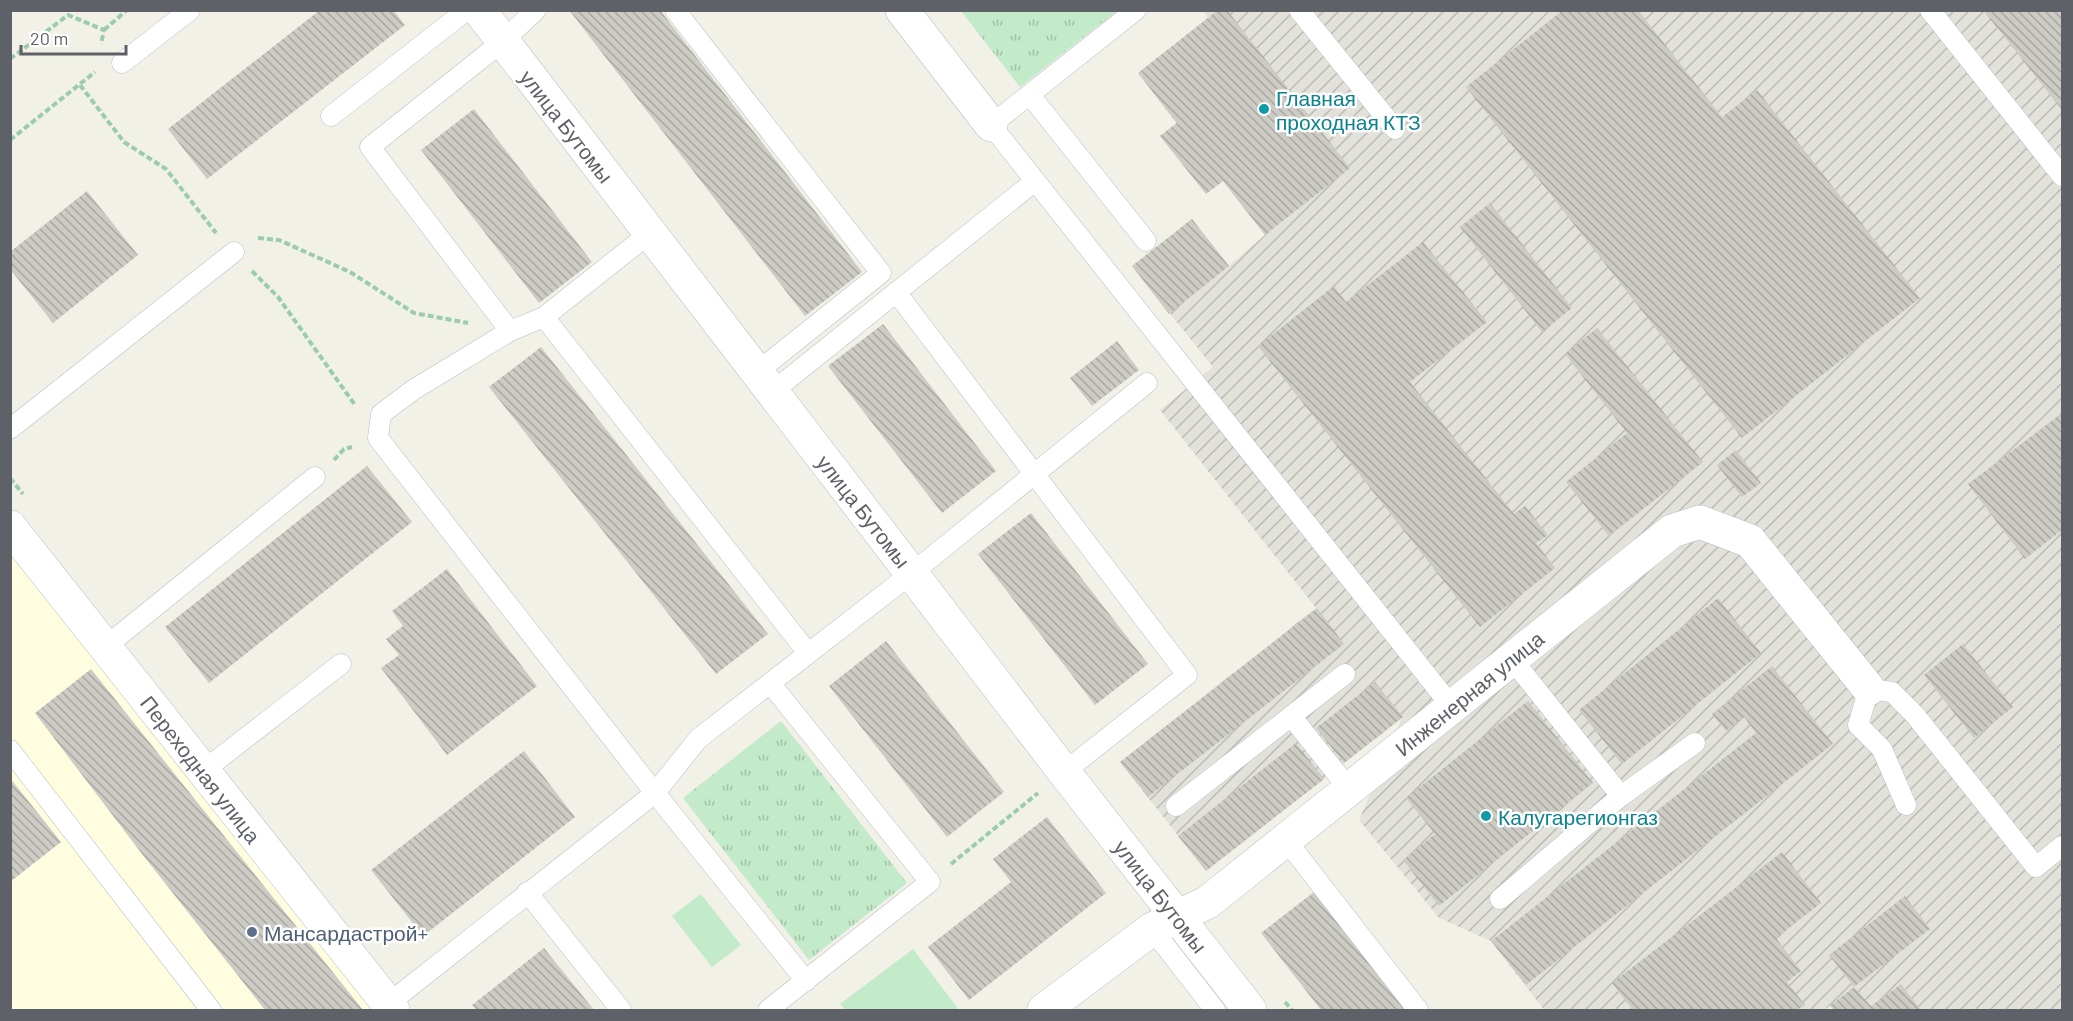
<svg xmlns="http://www.w3.org/2000/svg" width="2073" height="1021" viewBox="0 0 2073 1021" font-family="Barlow,sans-serif">
<style>
.commercial{fill:#fffddf}
.industrial{fill:url(#industrial-furrows)}
.grass{fill:#c3eac9}
.park{fill:url(#park-tufts)}
.building{fill:url(#building-back-hatch)}
.lines{fill:none;stroke-linecap:round;stroke-linejoin:round}
.service-casing{stroke:#bbbec3;stroke-width:21}
.minor-casing{stroke:#bbbec3;stroke-width:34}
.tertiary-casing{stroke:#bbbec3;stroke-width:34}
.path{stroke:#9bcbb1;stroke-width:4;stroke-dasharray:6 3;stroke-linecap:butt}
.service{stroke:#fff;stroke-width:20}
.minor{stroke:#fff;stroke-width:33}
.tertiary{stroke:#fff;stroke-width:33}
.culture-dot{fill:#0f9aa8;stroke:#fff;stroke-width:2}
.service-dot{fill:#5c6f8a;stroke:#fff;stroke-width:2}
.labels{text-anchor:middle;dominant-baseline:central;stroke-width:5;stroke-linejoin:round;paint-order:stroke}
.culture-label{font-size:21px;fill:#0d838f;stroke:#fff;text-anchor:start}
.street-label{font-size:21px;fill:#5e6168;stroke:#fff}
.service-label{font-size:21px;fill:#4e5e75;stroke:#fff;text-anchor:start}
</style>
<defs>
<pattern id="industrial-furrows" width="10" height="10" patternUnits="userSpaceOnUse" patternTransform="scale(1.5)"><rect width="10" height="10" fill="#e2e2db"/><path d="M-1 1l2-2M0 10L10 0M9 11l2-2" fill="none" stroke="#babbb5"/></pattern>
<pattern id="park-tufts" width="24" height="20" patternUnits="userSpaceOnUse" patternTransform="scale(1.5)"><rect width="24" height="20" fill="#c3eac9"/><path d="M3 7l-1-3M5 7V3M7 7l1-3M15 17l-1-3M17 17v-4M19 17l1-3" fill="none" stroke="#a2c1a7"/></pattern>
<pattern id="building-back-hatch" width="6" height="6" patternUnits="userSpaceOnUse" patternTransform="scale(1.5)"><rect width="6" height="6" fill="#cccbc4"/><path d="M-1 5l2 2M0 0l6 6M5-1l2 2" fill="none" stroke="#a9a8a3"/></pattern>
</defs>
<rect width="100%" height="100%" fill="#f1f1e7"/>
<path class="commercial" d="M11,546L379,1010H11Z"/>
<path class="industrial" d="M1203,11H2062V1010H1921L1901,984L1866,1010H1834L1830,1006L1824,1010H1544L1491,941L1439,918L1359,820L1402,718L1206,871L1120,762L1316,608L1160,410L1213,367L1132,266L1192,219L1229,266L1265,235L1223,181L1206,194L1160,136L1176,123L1138,73L1208,18Z"/>
<path class="grass" d="M701,894L741,945L712,967L672,916Z
M913,949L959,1010H845L840,1004Z"/>
<path class="park" d="M961,11H1117L1020,87Z
M781,721L907,883L809,960L683,798Z"/>
<path class="building" d="M320,10H393L405,25L207,179L168,129Z
M569,10H660L862,272L805,316Z
M1218,10H1227L1350,168L1265,235L1223,181L1206,194L1160,136L1177,123L1138,73Z
M1563,10H1638L1722,117L1757,90L1920,298L1742,438L1466,87Z
M1983,10H2062V110Z
M474,109L592,262L539,303L421,150Z
M87,191L138,255L53,323L10,269V252Z
M1490,203L1572,308L1542,332L1460,227Z
M1192,219L1229,266L1169,314L1132,266Z
M1423,242L1487,322L1410,382L1514,514L1525,506L1548,535L1536,543L1555,568L1480,627L1258,346L1334,286L1346,302Z
M883,324L996,471L942,513L828,366Z
M1597,328L1703,462L1609,536L1566,482L1627,433L1565,354Z
M1117,341L1139,370L1092,406L1070,378Z
M541,347L768,634L716,674L489,387Z
M2062,413V530L2025,559L1968,484Z
M1736,450L1761,483L1742,497L1717,465Z
M367,466L412,522L209,683L165,627Z
M1031,513L1148,664L1095,705L978,554Z
M447,569L537,686L447,755L381,668L399,655L386,639L403,626L392,611Z
M1718,598L1761,653L1622,764L1579,710Z
M1317,608L1344,644L1148,797L1120,762Z
M886,641L1004,792L947,837L829,686Z
M1963,644L2013,707L1974,738L1924,675Z
M1772,666L1833,744L1526,985L1491,941L1756,733L1744,717L1726,731L1712,714Z
M91,669L201,807L363,1010H265L142,854L35,713Z
M1375,682L1403,717L1344,763L1316,728Z
M1528,701L1593,783L1439,906L1403,860L1435,834L1406,798Z
M1296,743L1324,779L1206,871L1178,836Z
M524,751L575,817L423,936L371,870Z
M10,778L61,842L10,882Z
M1047,817L1106,893L969,1000L928,947L1011,882L993,859Z
M1782,852L1821,903L1776,938L1801,971L1787,982L1805,1005L1797,1010H1630L1632,1009L1612,983Z
M1314,892L1406,1010H1321L1261,933Z
M1905,896L1930,929L1854,987L1871,1006L1901,984L1921,1010H1834L1830,1006L1854,987L1829,955Z
M544,948L594,1010H476L472,1005Z"/>
<g class="lines">
<defs>
<path id="service" d="M675,10L881,273L757,372
M1136,10L991,125L1452,707
M1299,10L1395,129
M1930,10L2062,176
M122,63L190,10
M1030,95L1146,241
M331,116L467,10
M650,233L544,317L510,331L413,390L381,414L378,438L655,793L806,981
M896,292L1187,675L1064,772
M544,317L808,653
M510,331L370,147L502,42L536,10
M772,392L1035,181
M10,429L234,252
M105,647L315,477
M1512,659L1621,796L1695,743
M1291,716L1349,789
M10,750L211,1010
M203,771L341,664
M1906,805L1882,749L1858,725L1869,689L1892,692L1915,715L2036,867L2062,846
M1176,806L1345,674
M1286,840L1418,1010
M527,892L621,1010
M1500,899L1621,796
M1152,929L1215,1010
M388,1004L655,793L698,739L912,573L1147,383
M768,1010L930,882L770,683"/>
<path id="minor" d="M902,10L991,125
M1044,1010L1152,929L1208,902L1672,531L1700,522L1750,541L1869,689"/>
<path id="tertiary" d="M479,10L1064,772L1250,1010
M10,527L393,1010"/>
</defs>
<use href="#service" class="service-casing"/>
<use href="#minor" class="minor-casing"/>
<use href="#tertiary" class="tertiary-casing"/>
<path class="path" d="M104,30L127,10
M10,59L68,15L104,30L101,44
M80,85L124,142L166,169L216,233
M10,140L95,72
M258,238L279,240L350,272L414,313L468,323
M252,271L278,297L355,405
M334,460L344,449L352,447
M10,478L23,494
M951,864L1038,793
M1285,1002L1292,1010"/>
<use href="#service" class="service"/>
<use href="#minor" class="minor"/>
<use href="#tertiary" class="tertiary"/>
</g>
<g class="culture-dot">
<circle cx="1264" cy="109" r="6"/>
<circle cx="1486" cy="816" r="6"/>
</g>
<circle class="service-dot" cx="252" cy="932" r="6"/>
<g class="labels">
<g class="culture-label">
<text x="1276" y="97">Главная<tspan x="1276" dy="24">проходная КТЗ</tspan></text>
<text x="1498" y="816">Калугарегионгаз</text>
</g>
<g class="street-label">
<text transform="translate(567 126) rotate(52)">улица Бутомы</text>
<text transform="translate(864 511) rotate(52)">улица Бутомы</text>
<text transform="translate(1469 693) rotate(-39)">Инженерная улица</text>
<text transform="translate(201 769) rotate(52)">Переходная улица</text>
<text transform="translate(1161 896) rotate(52)">улица Бутомы</text>
</g>
<g class="service-label">
<text x="264" y="932">Мансардастрой+</text>
</g>
</g>
<rect width="2073" height="1021" fill="none" stroke="#5e6168" stroke-width="24"/>
<path d="M21 45v9h105v-9" fill="none" stroke="#5e6168" stroke-width="3"/>
<text x="30" y="45" font-size="18" fill="#5e6168" stroke="#ffffff" stroke-width="4.5" paint-order="stroke">20 m</text>
</svg>
